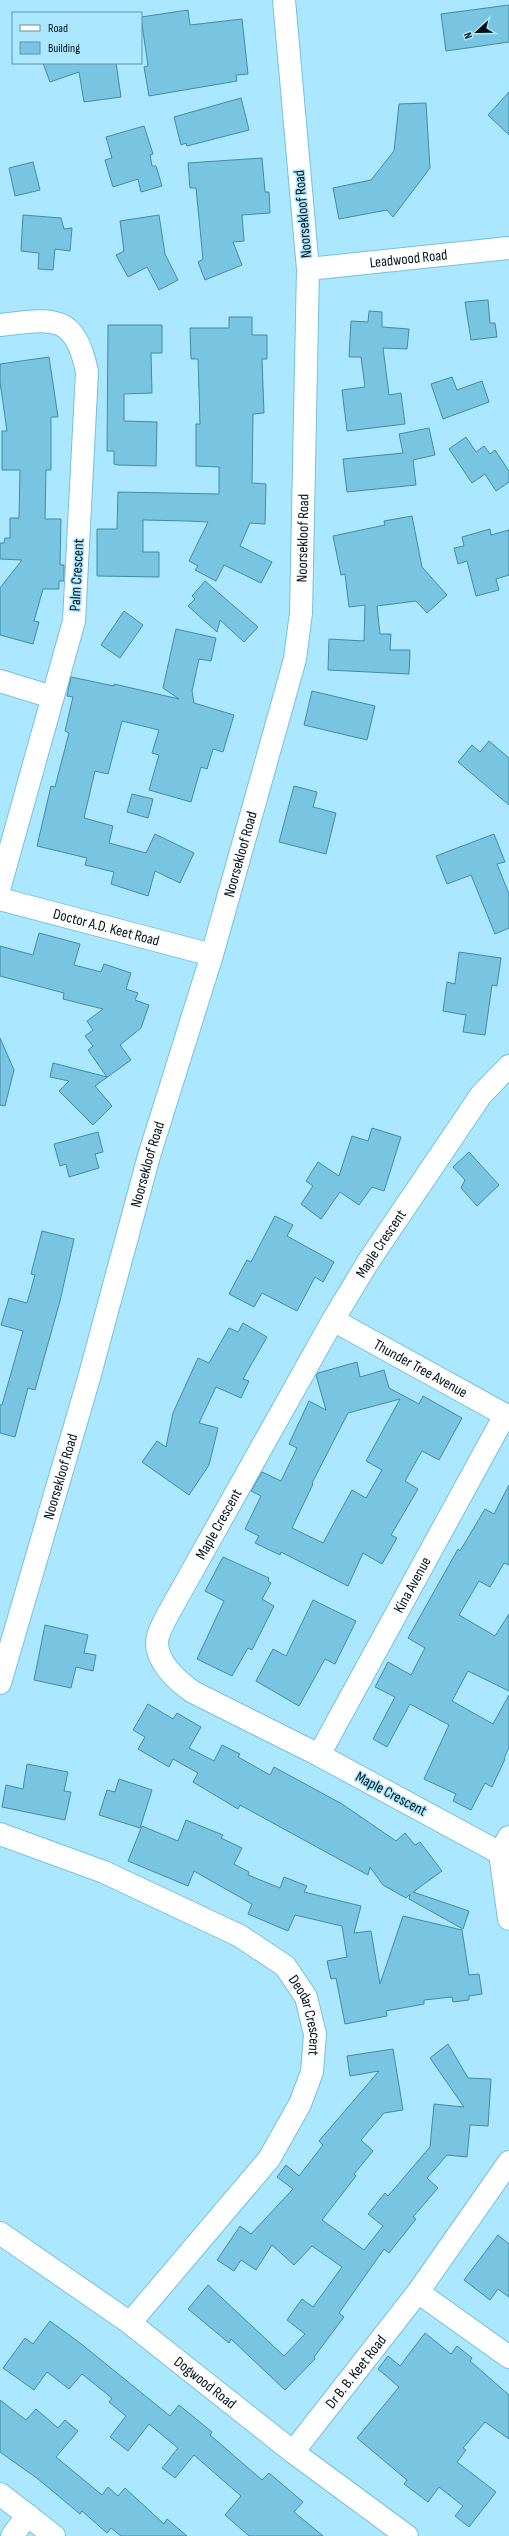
<svg xmlns="http://www.w3.org/2000/svg" width="509" height="2536" viewBox="0 0 509 2536" font-family="'Sofia Sans Condensed',sans-serif">
<style>
.building{fill:#79c5e1;stroke:#408ca7;fill-rule:evenodd}
.lines{fill:none;stroke-linecap:round;stroke-linejoin:round}
.minor-casing{stroke:#75c1dd;stroke-width:24}
.minor{stroke:#fff;stroke-width:22}
.labels{text-anchor:middle;dominant-baseline:central;stroke-width:3;stroke-linejoin:round;paint-order:stroke}
.street-label{font-size:15px;fill:#001119;stroke:#abe7fe}
</style>
<rect width="100%" height="100%" fill="#abe7fe"/>
<path class="building" d="M509,5V42L446,51L441,14Z
M188,10L190,25L242,19L248,74L236,75L237,81L149,96L144,67L148,66L141,17Z
M43,63H116L121,97L84,102L79,72L50,82Z
M509,92V135L488,115Z
M241,98L249,130L187,146L186,143L181,145L174,117Z
M426,103L430,168L393,217L387,210L339,219L333,188L371,180L394,151L399,104Z
M144,126L153,154L150,155L152,166H156L162,186L141,192L138,179L113,187L105,160L112,158L106,137Z
M262,158L265,192H269L270,213L242,215L244,241L233,242L242,265L205,280L198,262L203,259L196,188H190L188,163Z
M33,162L40,190L15,196L9,168Z
M23,215L61,218L64,229L72,228L70,251L55,249L53,270L38,269L39,253L21,251Z
M159,215L165,254L178,280L159,290L147,267L128,277L116,255L124,251L120,221Z
M488,300L490,323H495L497,337L471,340L465,302Z
M369,311L382,312V327L409,329L407,349L383,348L389,395L401,393L405,424L347,431L342,390L365,387L361,357H349L351,321L368,322Z
M229,317H252V335H267V359H262L264,413L253,414L252,483L266,484L265,524L250,523L240,546L272,562L261,583L224,565L216,581L195,570L198,566L189,561L208,522L188,521L143,520V552H159V577L97,576V529H117L118,492L219,494V467L196,466V424H200L198,359H191L190,328H229Z
M108,325H162V353H151L152,393L124,394V421L157,422L156,466L118,465L114,464V451H107Z
M49,357L58,417H51V470H46L45,519H61L60,565H64V581H59V589H43L34,621L39,622L33,644L0,635V588L22,560L0,559V543H4L5,538H10V518H19L20,470H2V431H7L0,382V364Z
M452,377L457,390L482,381L489,402L443,419L431,384Z
M429,428L435,455L413,460L416,485L347,492L343,459L403,453L399,434Z
M466,437L476,452L484,446L490,454L495,450L509,471V482L496,491L485,474L472,483L449,449Z
M412,516L422,567L447,595L427,613L416,601L377,606L380,634H391L390,650H410L409,674L328,670L329,639L364,641L365,605L349,607L345,574L341,575L333,536L385,525L384,521Z
M490,529L491,535L509,530V575L496,579L499,590L476,596L467,561L458,564L454,548L464,546L462,537Z
M205,581L258,627L244,642L220,620L217,632L188,606L195,599L192,596Z
M124,611L143,625L120,658L101,645Z
M176,629L216,638L211,661L199,659L192,691L194,703L234,715L223,752L213,749L207,769L201,767L191,802L149,790L159,755L152,753L159,730L122,721L108,774L95,771L84,818L113,826L109,843L146,853L155,834L194,853L180,883L155,871L148,896L111,884L114,872L85,865L87,858L37,846L51,786L55,787L69,733L65,731L73,697L67,696L71,677L114,686V684L179,699L163,688Z
M312,691L375,706L367,740L304,725Z
M489,741L509,758V805L458,762L472,745L480,752Z
M294,786L317,792L313,807L336,813L326,854L279,842Z
M132,794L153,799L148,818L127,812Z
M494,834L505,862L497,864L509,894V928L495,934L471,875L447,884L436,856Z
M39,933L80,944L74,965L101,972L104,964L131,973L126,989L138,993L135,1000L149,1005L141,1028L120,1045L131,1060L95,1086L112,1106L93,1125L59,1091L69,1081L50,1077L53,1063L107,1077L88,1050L93,1046L85,1036L93,1030L87,1021L103,1009L63,999L64,993L0,976V946L33,955Z
M459,952L501,958L497,986L492,985L485,1035L463,1032L466,1015L443,1011L447,982L455,984Z
M0,1038L14,1070L5,1106L0,1105Z
M372,1128L401,1137L384,1191L372,1187L359,1205L340,1192L321,1219L301,1204L313,1186L306,1181L318,1162L339,1176L352,1136L368,1141Z
M98,1132L103,1152L95,1154L99,1168L69,1177L66,1164L60,1166L54,1144Z
M469,1152L499,1185L477,1206L461,1188L465,1180L453,1167Z
M275,1216L293,1225L287,1236L334,1262L323,1282L315,1277L297,1311L262,1293L254,1307L229,1294L247,1260L251,1262Z
M42,1231L74,1239L60,1301L35,1390L28,1388L15,1437L0,1433V1405H2L23,1331L1,1325L9,1298L27,1303L35,1275L31,1274Z
M243,1323L267,1337L243,1379L249,1381L241,1398L216,1387L199,1423L218,1428L209,1465L189,1495L142,1462L157,1441L166,1447L173,1413L198,1358L209,1363L229,1328L238,1332Z
M357,1362L360,1377L384,1370L389,1388L419,1404L423,1396L462,1418L439,1460L422,1451L405,1481L418,1489L391,1535L397,1538L382,1564L363,1553L348,1586L281,1552L280,1555L255,1543L259,1536L245,1529L261,1496L251,1491L262,1472L281,1481L297,1448L289,1444L309,1401L326,1410L316,1375L318,1373ZM400,1399L366,1461L382,1470L366,1498L352,1490L323,1543L292,1528L313,1484L312,1483L348,1413Z
M509,1485V1565L504,1563L490,1587L479,1581L459,1615L495,1636L509,1614V1691L468,1671L452,1701L493,1724L509,1695V1748L504,1758L505,1759L492,1787L485,1783L471,1810L453,1801L456,1794L424,1779L449,1725L410,1704L387,1747L373,1739L395,1697L375,1687L388,1662L411,1675L425,1648L408,1638L458,1549L460,1551L485,1509L494,1514Z
M223,1557L269,1578L268,1581L271,1583L262,1599L274,1606L252,1650L248,1648L232,1676L197,1659L224,1601L205,1591Z
M313,1600L356,1621L335,1664L325,1659L299,1706L256,1681L273,1649L286,1656Z
M45,1625L88,1635L84,1653L96,1655L93,1671L76,1667L71,1688L34,1680Z
M148,1704L173,1719L177,1713L201,1727L189,1748L214,1761L222,1745L240,1754L238,1757L270,1775L274,1767L342,1804L396,1841L405,1833L415,1845L420,1842L442,1871L413,1892L469,1911L463,1929L409,1899L410,1894L406,1898L383,1885L370,1867L368,1875L240,1805L238,1809L193,1782L198,1773L173,1759L169,1767L138,1749L145,1737L133,1730Z
M27,1764L68,1772L64,1791L71,1792L65,1820L2,1807L6,1785L23,1789Z
M119,1779L152,1790L140,1828L99,1815L107,1790L115,1792Z
M186,1820L223,1835L221,1838L242,1848L234,1864L249,1872L248,1875L280,1888L284,1877L307,1886L304,1892L361,1906L354,1933L371,1931L380,1984L403,1916L462,1930L469,1975L479,1974L482,1994L469,1996V2000L453,2002L452,1997L424,2000V2004L386,2011L387,2016L345,2024L336,1978L331,1979L327,1961L347,1957L342,1926L295,1915L288,1931L248,1914L252,1904L194,1871L188,1886L128,1861L142,1826L178,1841Z
M448,2044L468,2078L491,2079L488,2126L470,2125L467,2157L447,2155L427,2178L438,2188L413,2217L416,2219L389,2253L384,2249L339,2313L344,2317L314,2357L315,2359L285,2390L231,2339L229,2343L188,2309L208,2285L284,2356L305,2334L287,2320L302,2299L313,2307L342,2267L312,2246L294,2265L272,2245L256,2270L241,2260L234,2271L217,2260L240,2226L251,2234L293,2189L277,2177L286,2165L299,2176L323,2145L319,2141L379,2071L350,2076L347,2056L393,2049L403,2110L384,2113L361,2140L373,2151L354,2174L356,2176L322,2220L364,2250L383,2226L368,2214L385,2193L388,2196L430,2147L434,2104L464,2107L430,2058Z
M498,2235L509,2244V2297L498,2289L490,2300L464,2280Z
M50,2321L80,2343L170,2416L179,2405L212,2432L210,2435L262,2480L269,2473L303,2502L294,2512L323,2536H249L225,2515L241,2496L194,2455L175,2478L162,2468L178,2448L149,2424L128,2451L110,2437L126,2416L109,2402L112,2398L82,2374L69,2389L47,2372L34,2390L3,2368L25,2338L33,2344Z
M425,2333L451,2354L457,2346L472,2358L470,2361L509,2395V2439L485,2422L463,2448L466,2450L457,2462L496,2492L469,2527L455,2516L463,2506L439,2487L428,2502L404,2484L407,2480L357,2438L399,2387L378,2369L388,2356L400,2366Z
M0,2400L26,2420L36,2409L58,2428L65,2420L78,2431L56,2457L102,2495L108,2487L118,2496L125,2488L164,2524L167,2519L187,2536H121L111,2528L107,2533L82,2511L80,2514L38,2479L0,2452Z"/>
<g class="lines">
<defs>
<g id="minor">
<path id="s1" d="M308,269L509,248"/>
<path d="M0,325C52,319 75,312 87,372L74,621L0,886"/>
<path d="M0,681L52,697"/>
<path id="s2" d="M0,899L212,955"/>
<path id="s3" d="M333,1320L509,1417"/>
<path id="s4" d="M0,1683L89,1378L149,1156L212,955L295,659L301,613L308,269L284,0"/>
<path id="s5" d="M319,1755L505,1415"/>
<path id="s6" d="M0,1834L104,1872L240,1936L285,1966L306,1997L315,2034L312,2072L300,2104L269,2159L130,2323"/>
<path d="M509,1837L500,1853L509,1919"/>
<path id="s7" d="M500,1853L319,1755L193,1692C177,1681 152,1659 158,1636C160,1629 164,1622 167,1616L333,1320L368,1262L481,1095L509,1066"/>
<path id="s8" d="M0,2233L130,2323L293,2452L407,2536"/>
<path d="M418,2292L509,2357"/>
<path id="s9" d="M293,2452L418,2292L509,2162"/>
<path d="M0,2494L54,2536"/>
<path d="M12,2536L28,2515"/>
</g>
</defs>
<use href="#minor" class="minor-casing"/>
<use href="#minor" class="minor"/>
</g>
<g class="labels">
<g class="street-label">
<text transform="translate(303 214) rotate(-95)">Noorsekloof Road</text>
<text stroke="none"><textPath href="#s1" startOffset="101">Leadwood Road</textPath></text>
<text stroke="none"><textPath href="#s4" startOffset="1187">Noorsekloof Road</textPath></text>
<text transform="translate(77 575) rotate(-87)">Palm Crescent</text>
<text stroke="none"><textPath href="#s4" startOffset="863">Noorsekloof Road</textPath></text>
<text stroke="none"><textPath href="#s2" startOffset="110">Doctor A.D. Keet Road</textPath></text>
<text stroke="none"><textPath href="#s4" startOffset="539">Noorsekloof Road</textPath></text>
<text stroke="none"><textPath href="#s7" startOffset="868">Maple Crescent</textPath></text>
<text stroke="none"><textPath href="#s3" startOffset="100">Thunder Tree Avenue</textPath></text>
<text stroke="none"><textPath href="#s4" startOffset="215">Noorsekloof Road</textPath></text>
<text stroke="none"><textPath href="#s7" startOffset="544">Maple Crescent</textPath></text>
<text stroke="none"><textPath href="#s5" startOffset="194">Kina Avenue</textPath></text>
<text transform="translate(391 1794) rotate(28)">Maple Crescent</text>
<text stroke="none"><textPath href="#s6" startOffset="370">Deodar Crescent</textPath></text>
<text stroke="none"><textPath href="#s9" startOffset="102">Dr B. B. Keet Road</textPath></text>
<text stroke="none"><textPath href="#s8" startOffset="254">Dogwood Road</textPath></text>
</g>
</g>
<rect x="12" y="12" width="130" height="52" fill="#abe7fe" stroke="#6791a2"/>
<rect x="20" y="25" width="20" height="6" fill="#ffffff" stroke="#6791a2"/>
<text x="48" y="32" font-size="12" fill="#001119">Road</text>
<rect x="20" y="42" width="20" height="12" fill="#79c5e1" stroke="#6791a2"/>
<text x="48" y="52" font-size="12" fill="#001119">Building</text>
<g transform="translate(477 32) rotate(248)" stroke="#abe7fe" stroke-width="3" paint-order="stroke">
<path d="M0-3L7 15L0 10L-7 15Z" fill="#001119"/>
<text y="-6" font-size="11" font-weight="bold" text-anchor="middle" fill="#001119">N</text>
</g>
</svg>
